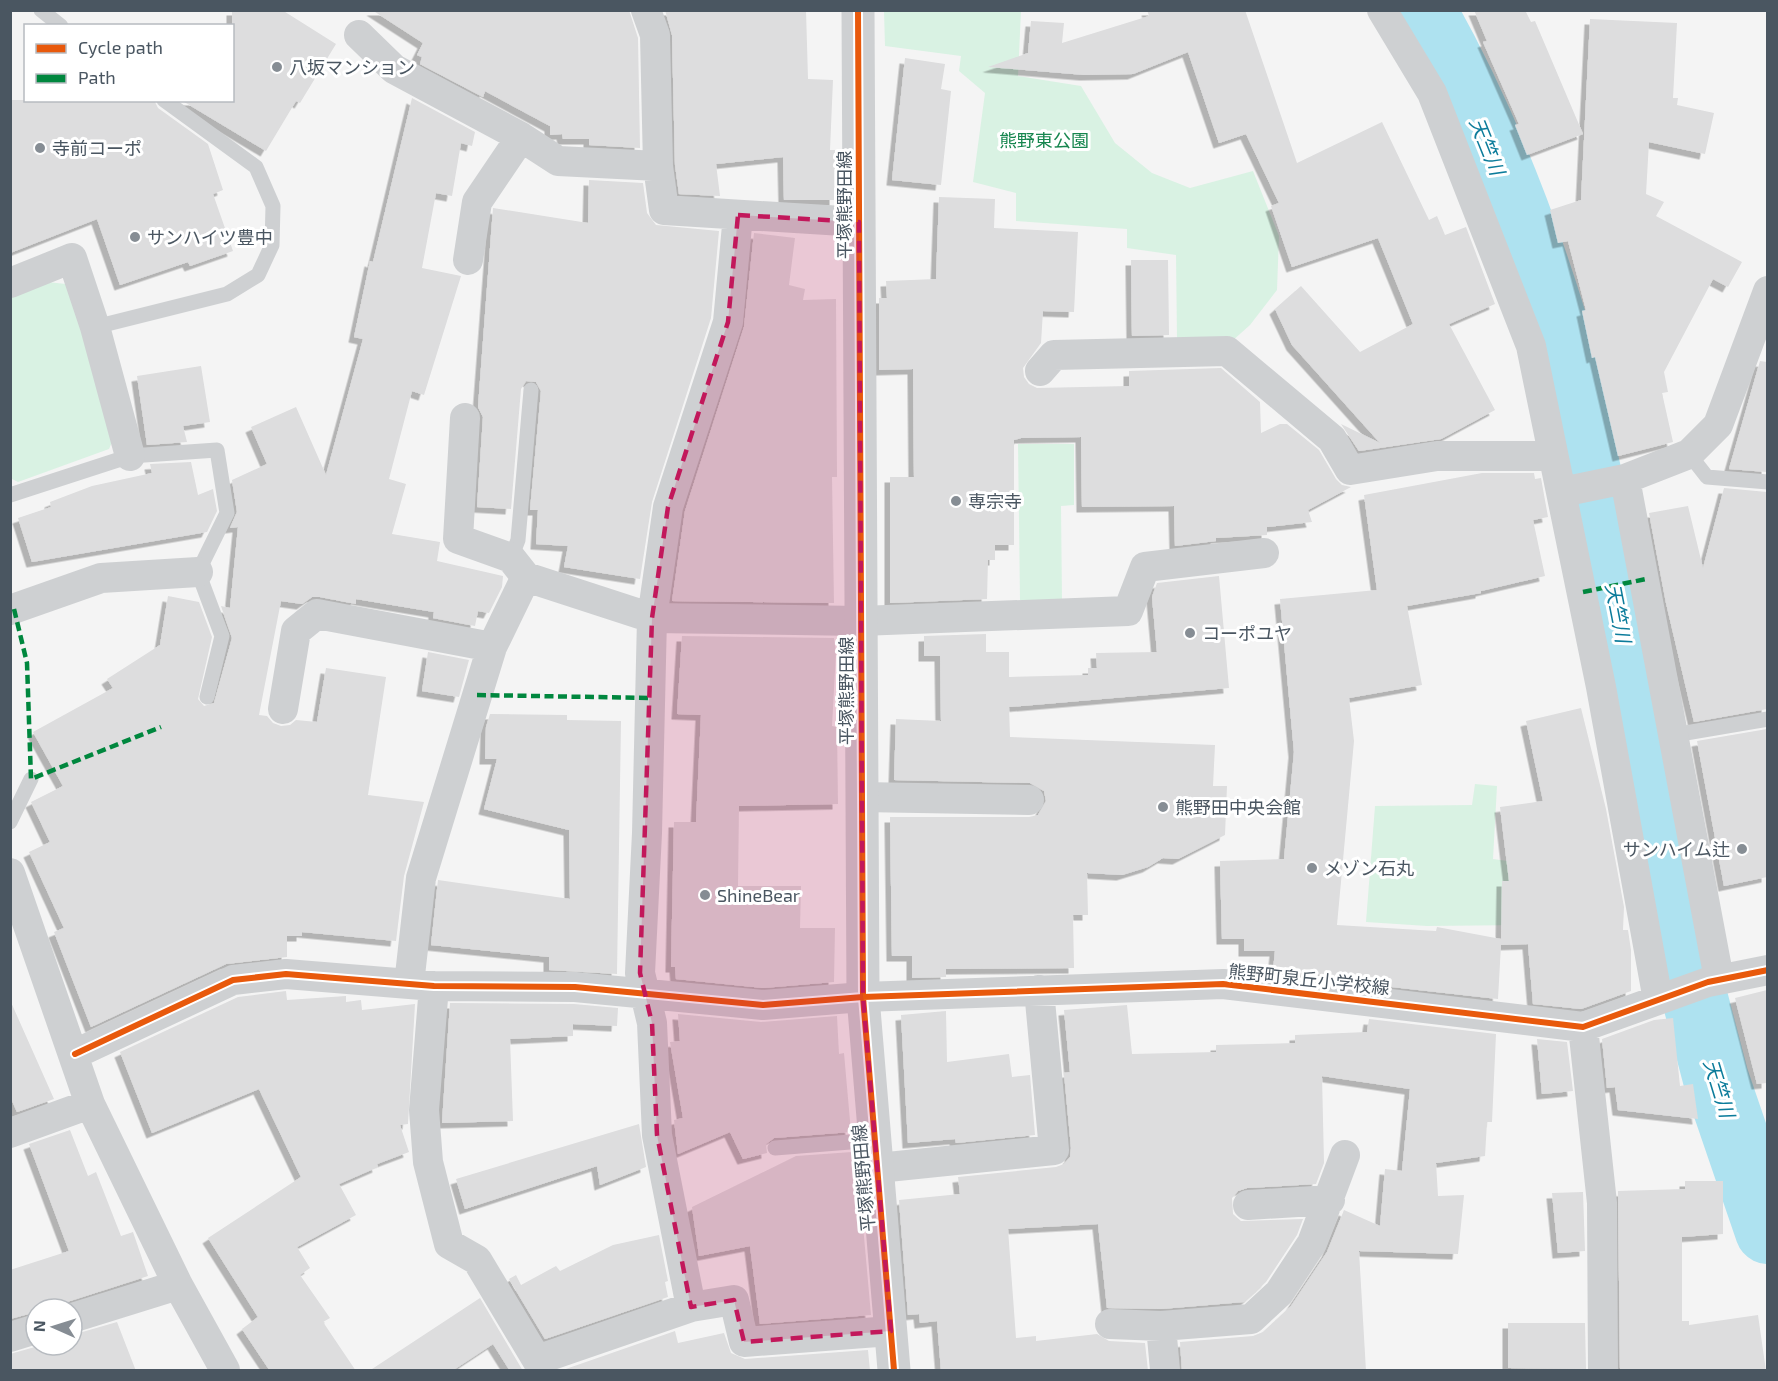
<svg xmlns="http://www.w3.org/2000/svg" width="1778" height="1381" viewBox="0 0 1778 1381" font-family="'Exo 2','Noto Sans JP',sans-serif">
<style>
.green{fill:#d9f2e3}
.lines{fill:none;stroke-linecap:round;stroke-linejoin:round}
.river{stroke:#aee2f0;stroke-width:66}
.building{fill:#ddddde;filter:url(#shadow)}
.service{stroke:#ced0d2;stroke-width:15}
.minor{stroke:#ced0d2;stroke-width:30}
.tertiary{stroke:#ced0d2;stroke-width:33}
.quiet{stroke:#00873e;stroke-width:4.5;stroke-dasharray:9 4.5;stroke-linecap:butt}
.cycleway-casing{stroke:#fff;stroke-width:10}
.cycleway{stroke:#e8590c;stroke-width:6}
.marked{fill:#c2185b;fill-opacity:0.2;stroke:#c2185b;stroke-width:4.5;stroke-dasharray:12 8;stroke-linejoin:round}
.poi-dot{fill:#868d94;stroke:#fff;stroke-width:2}
.labels{text-anchor:middle;dominant-baseline:central;stroke-width:6;stroke-linejoin:round;paint-order:stroke}
.poi-label{font-size:18px;fill:#4a5661;stroke:#fff;text-anchor:start}
.park-label{font-size:18px;fill:#17864f;stroke:#fff}
.street-label{font-size:18px;fill:#4a5661;stroke:#fff}
.water-label{font-size:20px;font-style:italic;fill:#0c7c9b;stroke:#fff}
</style>
<defs>
<filter id="shadow"><feDropShadow dx="-5.5" dy="5.5" stdDeviation="0" flood-color="#0004"/></filter>
</defs>
<rect width="100%" height="100%" fill="#f4f4f4"/>
<path class="green" d="M884,11H1021L1018,76L1081,86L1115,143L1152,173L1190,188L1253,171L1279,236L1277,290L1250,325L1231,342L1177,339L1176,255L1127,248V229L1016,221V193L973,182L985,93L959,71L961,56L885,46Z
M47,282L66,284L115,435L109,449L18,482L10,478V294Z
M1018,444H1074V505L1061,506L1062,600H1020Z
M1475,784L1497,786L1493,859L1537,865L1538,925L1427,926L1366,922L1375,806L1472,805Z"/>
<g class="lines">
<path class="river" d="M1423,10C1479,109 1522,217 1555,325L1616,595L1688,972L1716,1079L1768,1231"/>
</g>
<path class="building" d="M232,10H282L336,44L300,103L296,101L266,151L181,100H232Z
M372,10H629L638,38L640,148L589,145V139H563L562,134L550,135V126L485,91L483,97L420,64L422,57L417,55L423,43Z
M665,10H806L808,79L833,80L830,150H835V200H784L783,157L716,164L720,196L679,194L675,165L672,35Z
M1147,10H1245L1297,163L1382,122L1429,220L1437,216L1445,235L1466,227L1495,304L1449,324L1495,410L1441,439L1359,451L1341,424L1380,443L1292,345L1275,309L1301,286L1360,352L1413,324L1378,238L1292,267L1271,206L1279,203L1246,134L1219,143L1188,52L1133,74L1085,75L988,67L1028,53L1031,21L1064,23L1062,43L1149,16Z
M1474,10H1525L1531,22L1535,21L1583,134L1527,155L1515,125L1519,124L1483,42L1487,41Z
M1590,19L1677,23L1673,98H1678L1677,105L1714,113L1705,154L1649,142L1646,194L1664,202L1656,216L1742,262L1728,287L1713,279L1664,372L1668,392L1662,393L1673,442L1618,456L1595,357L1592,358L1582,311L1586,310L1568,241L1558,243L1550,210L1581,200Z
M905,58L945,64L941,89L951,91L941,185L892,180Z
M412,98L475,132L472,146L461,143L452,196L436,193L422,268L461,276L424,395L412,391L389,479L406,484L392,534L440,542L437,561L503,576L502,587L489,613L478,611L475,626L433,618L434,612L356,599V604L320,597H312L302,604L281,601L259,715L267,716L273,723L281,726L290,725L296,720L317,722L326,668L386,677L368,795L424,802L404,876L396,941L302,932V936H287V957L226,964L91,1027L54,932L64,928L29,852L50,842L31,802L63,786L33,732L113,688L107,679L160,645L168,596L199,602L212,637L198,699L204,706L214,703L232,638L221,606L230,608L238,527L230,528L237,512L232,480L267,464L251,427L296,407L326,475L363,339L354,337L370,261L373,262Z
M10,100H154L158,108L208,144L223,190L213,194L233,251L190,266L188,262L120,285L97,219L10,253Z
M589,180L643,183L647,213L656,225L719,231L711,318L652,502L640,579L564,567L568,546L536,544L538,510H530L541,391L536,382L526,381L521,389L511,509L477,507L483,417L478,407L493,208L588,223Z
M939,197L995,199L994,228L1078,232L1074,312L1043,311L1041,343L1023,368L1024,377L1029,384L1037,388L1129,386V371L1221,368L1260,402L1261,433L1280,424H1287L1319,450L1336,479L1342,485L1351,487L1308,510L1312,522L1267,527V535L1216,538V541L1175,546L1174,506L1082,507L1081,437L1021,438L1014,440V545H995V560H988L987,599L890,603V477H914L913,369L879,370V298H887L886,281L936,279Z
M754,233L795,238L789,285L805,289L803,300L836,299L837,477H832L834,603L672,601L685,511L744,327Z
M1131,260H1168L1169,335L1132,336Z
M1760,361L1767,362V472L1729,469Z
M201,366L210,422L183,426L187,442L147,445L137,376Z
M191,462L198,495L213,489L217,511L207,532L32,562L18,518L51,507L50,502L92,486L152,473L150,464Z
M1482,473H1534L1535,479L1541,478L1548,517L1533,520L1545,576L1481,591V593L1407,606L1422,685L1349,698L1354,741L1337,925L1436,931L1437,927L1501,939L1502,881H1509L1500,807L1543,801L1526,721L1581,708L1606,809L1624,907L1623,930H1628L1631,950V991L1581,1009L1533,1004L1528,944L1501,945L1498,999L1374,985L1375,980L1273,970L1275,951H1244V939H1222L1220,861L1284,859L1294,752L1280,599L1377,590L1364,495Z
M1724,488L1767,492V709L1694,722L1666,603L1649,513L1688,506L1703,568Z
M1219,576L1229,688L1009,707L1010,737L1215,745L1213,786H1227L1225,835L1178,859L1163,858L1148,867L1122,875L1087,873L1088,915H1073L1074,968L946,969V977L912,978V956H892L890,817H1029L1038,815L1046,801L1044,791L1030,783L894,780L896,719L941,721L940,656H924V636L986,634V652H1009V677L1088,675V668H1097L1096,653L1157,652L1152,597L1157,583Z
M682,636L834,638L836,653L832,726L837,727L838,804L739,806L738,886H801L800,928H835L834,982L763,988L676,979L675,967H671L674,822H696L701,715L677,714Z
M428,652L469,660L459,697L422,691Z
M490,714L567,715V720L621,721L617,974L549,970V957L431,945L438,880L570,899L569,830L484,809L497,759H485L486,727Z
M1767,729V877L1724,886L1697,741Z
M1767,990V1083L1757,1084L1735,998Z
M286,991L287,1000L346,996V1002L361,1000L362,1010L415,1004L408,1124L400,1125L409,1152L377,1164L378,1167L339,1184L356,1215L297,1247L310,1268L300,1275L330,1318L323,1322L356,1371H270L242,1329L258,1317L208,1238L301,1177L259,1089L152,1133L120,1052L238,997Z
M10,1000L54,1099L17,1112L10,1096Z
M450,1003L574,1004L618,1008L617,1026L573,1024V1036L510,1039L513,1121L442,1123Z
M1127,1005L1132,1054L1216,1052V1045L1295,1043V1035L1367,1032L1369,1019L1496,1034L1492,1122H1487L1485,1156L1436,1163L1438,1196L1464,1195L1458,1254L1359,1251L1366,1371H1182L1180,1342L1253,1336L1263,1332L1291,1306L1327,1252L1344,1210L1380,1226L1385,1169L1402,1171L1410,1089L1322,1076L1324,1163L1316,1184L1247,1188L1238,1191L1232,1198L1233,1214L1241,1221L1303,1219L1297,1235L1266,1282L1244,1302L1161,1309L1107,1308L1098,1224L1008,1229L1016,1338L1036,1336V1341L1097,1334L1109,1341L1145,1343L1148,1371H941L937,1321L920,1323L919,1314L908,1315L899,1200L960,1194L958,1177L1056,1167L1064,1164L1070,1157L1071,1148L1064,1073L1070,1072L1064,1010Z
M946,1011L947,1062L1009,1054L1012,1077L1030,1075L1035,1135L956,1143L955,1139L908,1143L901,1015Z
M678,1014L761,1022L837,1016L839,1054L844,1053L851,1132L774,1138L766,1144L767,1153L743,1159L730,1132L678,1154L674,1120L683,1118L670,1042L680,1041Z
M1673,1018L1680,1086L1693,1084L1698,1119L1618,1110L1615,1087L1607,1088L1602,1039L1654,1020Z
M1537,1039L1567,1042L1573,1091L1542,1094Z
M639,1124L646,1167L600,1185L597,1166L465,1209L456,1179Z
M70,1130L88,1176L96,1172L121,1236L133,1232L148,1276L67,1302L58,1309H36V1312L10,1319V1270L69,1251L29,1144Z
M852,1152L857,1204L861,1203L871,1315L760,1324L750,1246L699,1256L692,1207L796,1156Z
M1685,1181H1723V1234L1682,1237V1321H1689V1325L1758,1315L1766,1371H1620L1618,1191L1685,1189Z
M1583,1192L1585,1251L1558,1253L1552,1193Z
M659,1235L668,1281L665,1282L668,1297L545,1339L509,1279L516,1275L521,1285L556,1266L560,1271L613,1245Z
M480,1298L523,1371H510L493,1344L452,1371H369Z
M117,1322L136,1371H10V1354L42,1345H72V1335Z
M1508,1323H1585L1586,1369L1508,1368Z
M675,1331L678,1343L724,1333L731,1353L745,1359L868,1350L870,1371H560Z"/>
<g class="lines">
<path class="service" d="M41,10L61,26
M95,327L227,294L258,275L272,245L273,206L256,167L164,100
M1689,454L1707,477L1768,482
M10,495L130,456L217,450L227,513L198,572L222,636L207,697
M511,558L518,540L531,390
M1674,735L1768,719
M10,822L31,779
M775,1148L875,1140"/>
<path class="minor" d="M1382,10L1432,93L1531,346L1601,687L1658,1000
M359,35L394,69L521,137L558,161L658,166L655,35L646,10
M658,166L664,210L859,222
M468,260L477,202L521,137
M10,283L72,258L95,327L130,456
M1040,371L1054,355L1227,351L1332,439L1350,470L1437,456H1553
M465,418L458,539L511,558L526,577L652,618L860,621L1128,611L1145,567L1264,553
M1562,492L1625,479
M10,610L101,578L198,572
M283,709L296,631L317,614L492,647
M861,797L1029,800
M10,873L90,1104L178,1285L225,1370
M1719,979L1625,479L1689,454L1718,425L1768,291
M409,984L421,878L492,647L526,577
M434,986L424,1110L428,1162L449,1244L477,1260L543,1370
M1583,1027L1602,1203L1603,1370
M75,1054L233,980L286,974L434,986L575,987L763,1005L863,997L1223,984L1583,1027L1708,982L1768,970
M10,1133L90,1104
M878,1168L1054,1150L1039,990
M1248,1205L1330,1200
M691,1307L657,1135L652,1023L640,973L647,833L652,618L668,507L728,322L738,215
M72,1318L178,1285
M1110,1324L1161,1326L1251,1319L1279,1293L1312,1243L1345,1155
M1161,1326L1165,1370
M10,1337L36,1329
M537,1360L691,1307L734,1300L744,1342L891,1331"/>
<path class="tertiary" d="M858,10L863,997L894,1370"/>
<path class="quiet" d="M1583,592L1646,579
M14,609L27,663L31,779L161,727
M477,695L650,698"/>
<defs>
<path id="cycleway" d="M858,10L863,997L894,1370
M75,1054L233,980L286,974L434,986L575,987L763,1005L863,997L1223,984L1583,1027L1708,982L1768,970"/>
</defs>
<use href="#cycleway" class="cycleway-casing"/>
<use href="#cycleway" class="cycleway"/>
</g>
<path class="marked" d="M738,215L859,222L863,997L891,1331L744,1342L734,1300L691,1307L657,1135L652,1023L640,973L652,618L668,507L728,322Z"/>
<g class="poi-dot">
<circle cx="277" cy="67" r="6"/>
<circle cx="40" cy="148" r="6"/>
<circle cx="135" cy="237" r="6"/>
<circle cx="956" cy="501" r="6"/>
<circle cx="1190" cy="633" r="6"/>
<circle cx="1163" cy="807" r="6"/>
<circle cx="1742" cy="849" r="6"/>
<circle cx="1312" cy="868" r="6"/>
<circle cx="705" cy="895" r="6"/>
</g>
<g class="labels">
<g class="poi-label">
<text x="289" y="67">八坂マンション</text>
<text x="52" y="148">寺前コーポ</text>
<text x="147" y="237">サンハイツ豊中</text>
<text x="968" y="501">専宗寺</text>
<text x="1202" y="633">コーポユヤ</text>
<text x="1175" y="807">熊野田中央会館</text>
<text x="1730" y="849" text-anchor="end">サンハイム辻</text>
<text x="1324" y="868">メゾン石丸</text>
<text x="717" y="895">ShineBear</text>
</g>
<g class="park-label">
<text x="1044" y="140">熊野東公園</text>
</g>
<g class="street-label">
<text transform="translate(844 205) rotate(-90)">平塚熊野田線</text>
<text transform="translate(846 691) rotate(-90)">平塚熊野田線</text>
<text transform="translate(1309 979) rotate(6)">熊野町泉丘小学校線</text>
<text transform="translate(863 1178) rotate(-95)">平塚熊野田線</text>
</g>
<g class="water-label">
<text transform="translate(1488 146) rotate(68)">天竺川</text>
<text transform="translate(1619 613) rotate(79)">天竺川</text>
<text transform="translate(1720 1088) rotate(73)">天竺川</text>
</g>
</g>
<rect width="1778" height="1381" fill="none" stroke="#4a5661" stroke-width="24"/>
<rect x="24" y="24" width="210" height="78" fill="#ffffff" stroke="#b7bbc0" stroke-width="1.5"/>
<rect x="36" y="44" width="30" height="9" fill="#e8590c" stroke="#b7bbc0" stroke-width="1.5"/>
<text x="78" y="54" font-size="18" fill="#4a5661">Cycle path</text>
<rect x="36" y="74" width="30" height="9" fill="#00873e" stroke="#b7bbc0" stroke-width="1.5"/>
<text x="78" y="84" font-size="18" fill="#4a5661">Path</text>
<g transform="translate(54 1327) rotate(273)"><circle r="28" fill="#ffffff" stroke="#b7bbc0" stroke-width="1.5"/>
<path d="M0-4.5L10 22L0 15L-10 22Z" fill="#868d94"/>
<text y="-9" font-size="16" font-weight="bold" text-anchor="middle" fill="#4a5661">N</text>
</g>
</svg>
